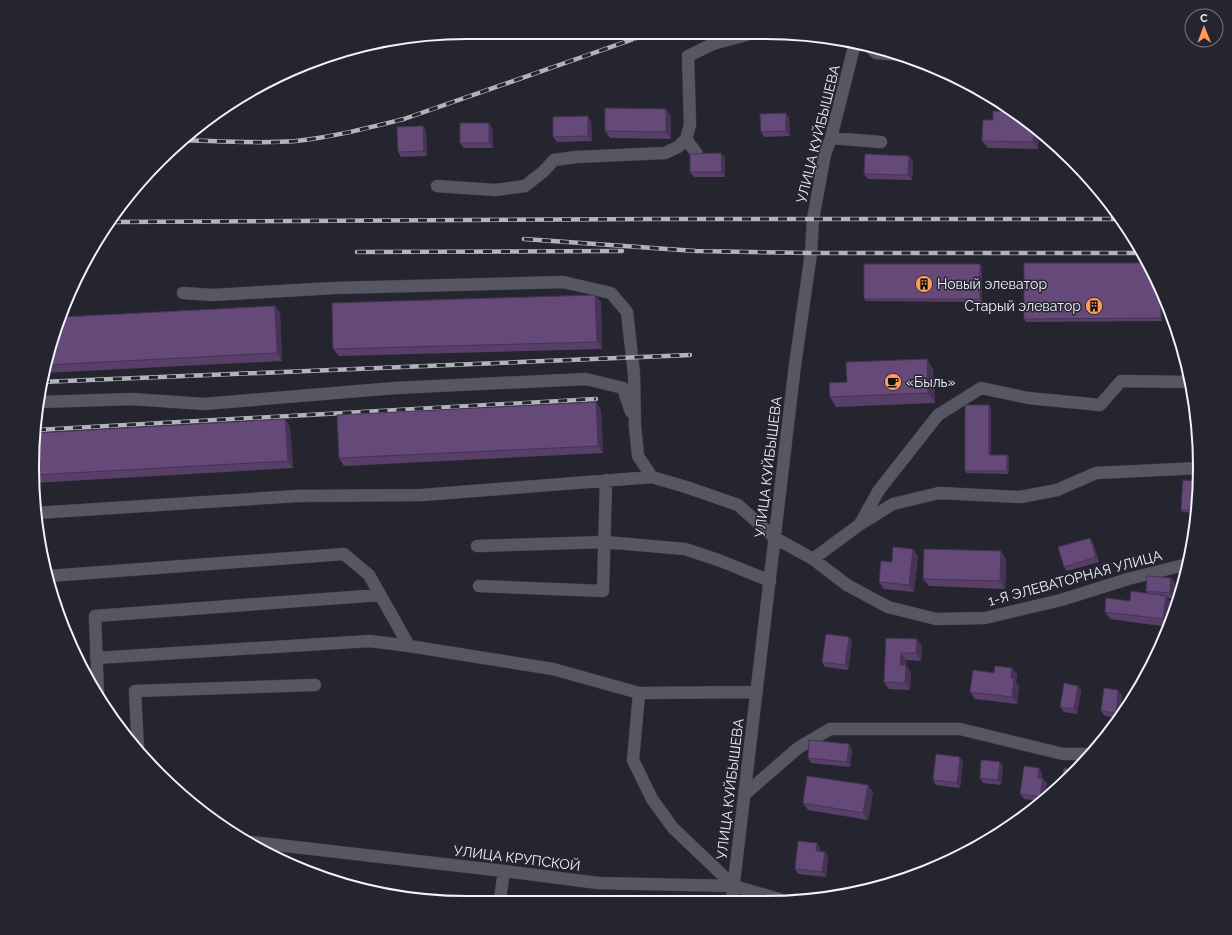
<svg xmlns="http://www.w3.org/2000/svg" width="1232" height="935" viewBox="0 0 1232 935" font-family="Raleway,sans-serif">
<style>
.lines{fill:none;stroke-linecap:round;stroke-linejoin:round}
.minor-casing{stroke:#40404a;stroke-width:13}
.minor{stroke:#575764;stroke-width:12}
.rail-casing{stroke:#b3b3bc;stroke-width:4.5}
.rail{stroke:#252530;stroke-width:3;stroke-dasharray:9;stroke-linecap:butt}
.wall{fill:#573f68}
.shaded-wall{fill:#473355}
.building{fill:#654979;stroke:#473355}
.labels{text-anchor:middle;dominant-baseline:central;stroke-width:3;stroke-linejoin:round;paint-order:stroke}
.street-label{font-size:14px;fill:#f2f2fa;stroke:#252530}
.poi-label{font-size:14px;fill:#f2f2fa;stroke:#252530;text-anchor:start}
.rim{fill:none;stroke:#f2f2fa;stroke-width:2}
</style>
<rect width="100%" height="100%" fill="#252530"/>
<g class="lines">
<defs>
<path id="minor" d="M868,45L876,53L900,55
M1006,105L1010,108
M831,138L881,142
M686,139L697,154
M437,186L495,190L525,186L544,171L554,160L576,157L665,153L678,147L686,139L690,125L688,56L713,44L753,33
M183,293L213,295L334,288L563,282L611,293L627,312L634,374L635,426L638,456L652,477L686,487L738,505L775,538L813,559L847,585L888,607L936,619L985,618L1061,600L1128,579L1188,564
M39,402L132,399L204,404L395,388L586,379L623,388L631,412
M36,513L297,496L422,495L652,477
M860,524L879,490L938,415L981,388L1028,398L1100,405L1121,381L1191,382
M477,546L605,542L685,549L721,561L770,581
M813,559L859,525L893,504L939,493L1020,497L1057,490L1096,473L1200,468
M49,576L344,554L369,575L409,646L553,669L639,693L757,692
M479,586L603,591L606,480
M96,658L370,641L409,646
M639,693L633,760L652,799L673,828L734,886
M98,694L95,616L380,595
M138,749L135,691L315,685
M745,794L798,748L830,729H960L1063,754H1090
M251,842L504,871L598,883L734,886L779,899
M500,899L504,871
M732,899L795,365L811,253L813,219L825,154L831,138L855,43"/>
</defs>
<use href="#minor" class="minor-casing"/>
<use href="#minor" class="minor"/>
<defs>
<path id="rail" d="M181,140C219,141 258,144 296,141C333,137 368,128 404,119L651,33
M112,222L657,219H1121
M524,239L696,251L811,253H1141
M357,252L622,251
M41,382L690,355
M37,430L596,399"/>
</defs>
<use href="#rail" class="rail-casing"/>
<use href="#rail" class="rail"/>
</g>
<path class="wall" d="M1014,112L1039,132L1038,149L988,148L982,141Z
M786,113L789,118L790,136L764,137L761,132Z
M671,116V139L610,138L605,131Z
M591,121L592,141L557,142L553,137Z
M489,123L492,128L493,148H464L460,143Z
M423,126L426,131L427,156L401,157L398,152Z
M1062,151L1072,159L1073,160H1067L1062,153Z
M721,153L725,158V177H694L690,172Z
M909,156L913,161L912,180L868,179L864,174Z
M1147,263L1162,292V321L1026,322L1024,319Z
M982,267V302L866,301L864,299Z
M601,302L602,349L339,356L333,349Z
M275,306L280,313L282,361L44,373L63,317Z
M927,359L933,369L935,403L836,407L830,397Z
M596,402L601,410L603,453L344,466L339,458Z
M989,405L991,408V455L1009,458L1008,474L967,473L965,471Z
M285,419L290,427L293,468L34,483L37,433Z
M1199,481L1196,513L1183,512L1181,510Z
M1093,543L1099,562L1067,571L1064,567Z
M918,556L914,592L884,589L879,582L892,562Z
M1006,559L1005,589L929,586L923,579Z
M1171,578L1175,583L1173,598H1167L1171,603L1168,627L1110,619L1105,612L1147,593L1146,591Z
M849,637L852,642L848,670L825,667L822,662Z
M886,638L917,639L922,647L921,661L906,660V665L911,673L910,690L889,689L884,682Z
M1012,668L1017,675L1016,682L1019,686L1017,704L975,699L970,692L994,673Z
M1078,686L1081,691L1077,714L1064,712L1060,707Z
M1118,690L1122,695L1119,718L1105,716L1101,711Z
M849,744L852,749L850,767L811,763L808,758Z
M960,757L963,762L960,788L936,785L933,780Z
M1000,762L1003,767L1001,785L983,783L980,778Z
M1039,768L1042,773V778L1047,783L1044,798L1041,801L1024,799L1020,794Z
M868,785L873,793L868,820L808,810L803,803Z
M817,843L820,848V851L825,852L828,856L826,877L798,874L795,869Z"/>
<path class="shaded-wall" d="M666,109L671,116V139L666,132Z
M786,113L789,118L790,136L786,131Z
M588,116L591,121L592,141L588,136Z
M489,123L492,128L493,148L489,143Z
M423,126L426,131L427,156L424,151Z
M1034,128L1039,132L1038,149L1033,142Z
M721,153L725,158V177L722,172Z
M909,156L913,161L912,180L908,175Z
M980,264L982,267V302L980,299Z
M1160,289L1162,292V321L1161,318Z
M595,295L601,302L602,349L597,342Z
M275,306L280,313L282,361L277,353Z
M927,359L933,369L935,403L928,393Z
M596,402L601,410L603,453L598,446Z
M989,405L991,408V458L989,455Z
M285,419L290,427L293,468L288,461Z
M1007,455L1009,458L1008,474L1007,471Z
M1090,538L1093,543L1099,562L1096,557Z
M913,549L918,556L914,592L909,585Z
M1001,551L1006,559L1005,589L1000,581Z
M1171,578L1175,583L1173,598L1170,593Z
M1166,596L1171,603L1168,627L1163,619Z
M849,637L852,642L848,670L845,665Z
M917,639L922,647L921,661L916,653Z
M901,653L906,660L905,672L900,665Z
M906,665L911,673L910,690L905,683Z
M1012,668L1017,675L1016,682L1019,686L1017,704L1012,697L1011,678Z
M1078,686L1081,691L1077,714L1074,709Z
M1118,690L1122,695L1119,718L1116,713Z
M849,744L852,749L850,767L847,762Z
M960,757L963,762L960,788L957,783Z
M1000,762L1003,767L1001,785L998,780Z
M1039,768L1042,773L1041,783L1038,778Z
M1043,779L1047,783L1044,798L1043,800L1040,797Z
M868,785L873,793L868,820L863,813Z
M817,843L820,848L819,855L816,851Z
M825,852L828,856L826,877L822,872Z"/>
<path class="building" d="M605,108L666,109V132L605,131Z
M993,111L1014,112L1034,128L1033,142L982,141L983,120H993Z
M786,113V131L761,132L760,114Z
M588,116V136L553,137V117Z
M460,123H489V143H460Z
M423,126L424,151L398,152L397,127Z
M721,153L722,172H690V154Z
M865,154L909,156L908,175L864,174Z
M1024,263H1147L1160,289L1161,318L1024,319Z
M864,264H980V299H864Z
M595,295L597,342L333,349L332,303Z
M275,306L277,353L46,365L63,317Z
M927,359L928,393L830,397L829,383L847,382L846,362Z
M596,402L598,446L339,458L337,415Z
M965,405H989V455H1007V471H965Z
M1194,409L1196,423H1194Z
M285,419L288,461L34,475L37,433Z
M1183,480L1199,481L1196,510H1181Z
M1090,538L1096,557L1064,567L1058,547Z
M893,547L913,549L909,585L879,582L881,561L892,562Z
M924,549L1001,551L1000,581L923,579Z
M1147,576L1171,578L1170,593L1146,591Z
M1131,591L1166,596L1163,619L1105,612L1106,598L1130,601Z
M826,634L849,637L845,665L822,662Z
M886,638L917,639L916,653H901L900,665H906L905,683L884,682Z
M995,666L1012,668L1011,678L1014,679L1012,697L970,692L973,670L994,673Z
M1064,683L1078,686L1074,709L1060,707Z
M1104,688L1118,690L1116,713L1101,711Z
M809,740L849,744L847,762L808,758Z
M936,754L960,757L957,783L933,780Z
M981,760L1000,762L998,780L980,778Z
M1024,766L1039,768L1038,778L1043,779L1040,797L1020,794Z
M1064,768L1077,770L1073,775L1061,784Z
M807,776L868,785L863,813L803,803Z
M798,841L817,843L816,851L825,852L822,872L795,869Z"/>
<defs>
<symbol id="building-disc" viewBox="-11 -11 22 22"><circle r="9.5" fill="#ff9b5a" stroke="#252530"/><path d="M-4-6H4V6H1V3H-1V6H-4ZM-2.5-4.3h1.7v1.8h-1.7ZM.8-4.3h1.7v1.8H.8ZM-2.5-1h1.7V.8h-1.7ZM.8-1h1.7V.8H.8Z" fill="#111"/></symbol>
<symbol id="cafe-disc" viewBox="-11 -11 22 22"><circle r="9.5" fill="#ff9b5a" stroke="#252530"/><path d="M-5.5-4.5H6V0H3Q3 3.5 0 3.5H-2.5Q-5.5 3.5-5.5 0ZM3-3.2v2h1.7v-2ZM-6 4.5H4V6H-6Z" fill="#111"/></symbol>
</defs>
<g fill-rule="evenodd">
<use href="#building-disc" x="914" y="274" width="20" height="20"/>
<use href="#building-disc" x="1084" y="296" width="20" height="20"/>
<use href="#cafe-disc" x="883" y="372" width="20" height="20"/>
</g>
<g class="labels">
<g class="street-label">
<text transform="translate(818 134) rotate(-76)">УЛИЦА КУЙБЫШЕВА</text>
<text transform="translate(768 467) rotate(-83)">УЛИЦА КУЙБЫШЕВА</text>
<text transform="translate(1075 578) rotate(-15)">1-Я ЭЛЕВАТОРНАЯ УЛИЦА</text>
<text transform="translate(730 789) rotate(-83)">УЛИЦА КУЙБЫШЕВА</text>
<text transform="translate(517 858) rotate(7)">УЛИЦА КРУПСКОЙ</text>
</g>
<g class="poi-label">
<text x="937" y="284">Новый элеватор</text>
<text x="1081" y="306" text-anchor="end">Старый элеватор</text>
<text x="906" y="382">«Быль»</text>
</g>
</g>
<path d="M0 0H1232V935H0ZM467 39H765A428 428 0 0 1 1193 467V468A428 428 0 0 1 765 896H467A428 428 0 0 1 39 468V467A428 428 0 0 1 467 39Z" fill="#252530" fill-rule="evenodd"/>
<path class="rim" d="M467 39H765A428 428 0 0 1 1193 467V468A428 428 0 0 1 765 896H467A428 428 0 0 1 39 468V467A428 428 0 0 1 467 39Z"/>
<g transform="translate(1204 28) rotate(359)"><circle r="19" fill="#252530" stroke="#777781"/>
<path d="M0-3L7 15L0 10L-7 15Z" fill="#ff9b5a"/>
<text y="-6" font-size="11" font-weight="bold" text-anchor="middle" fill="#f2f2fa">С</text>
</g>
</svg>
